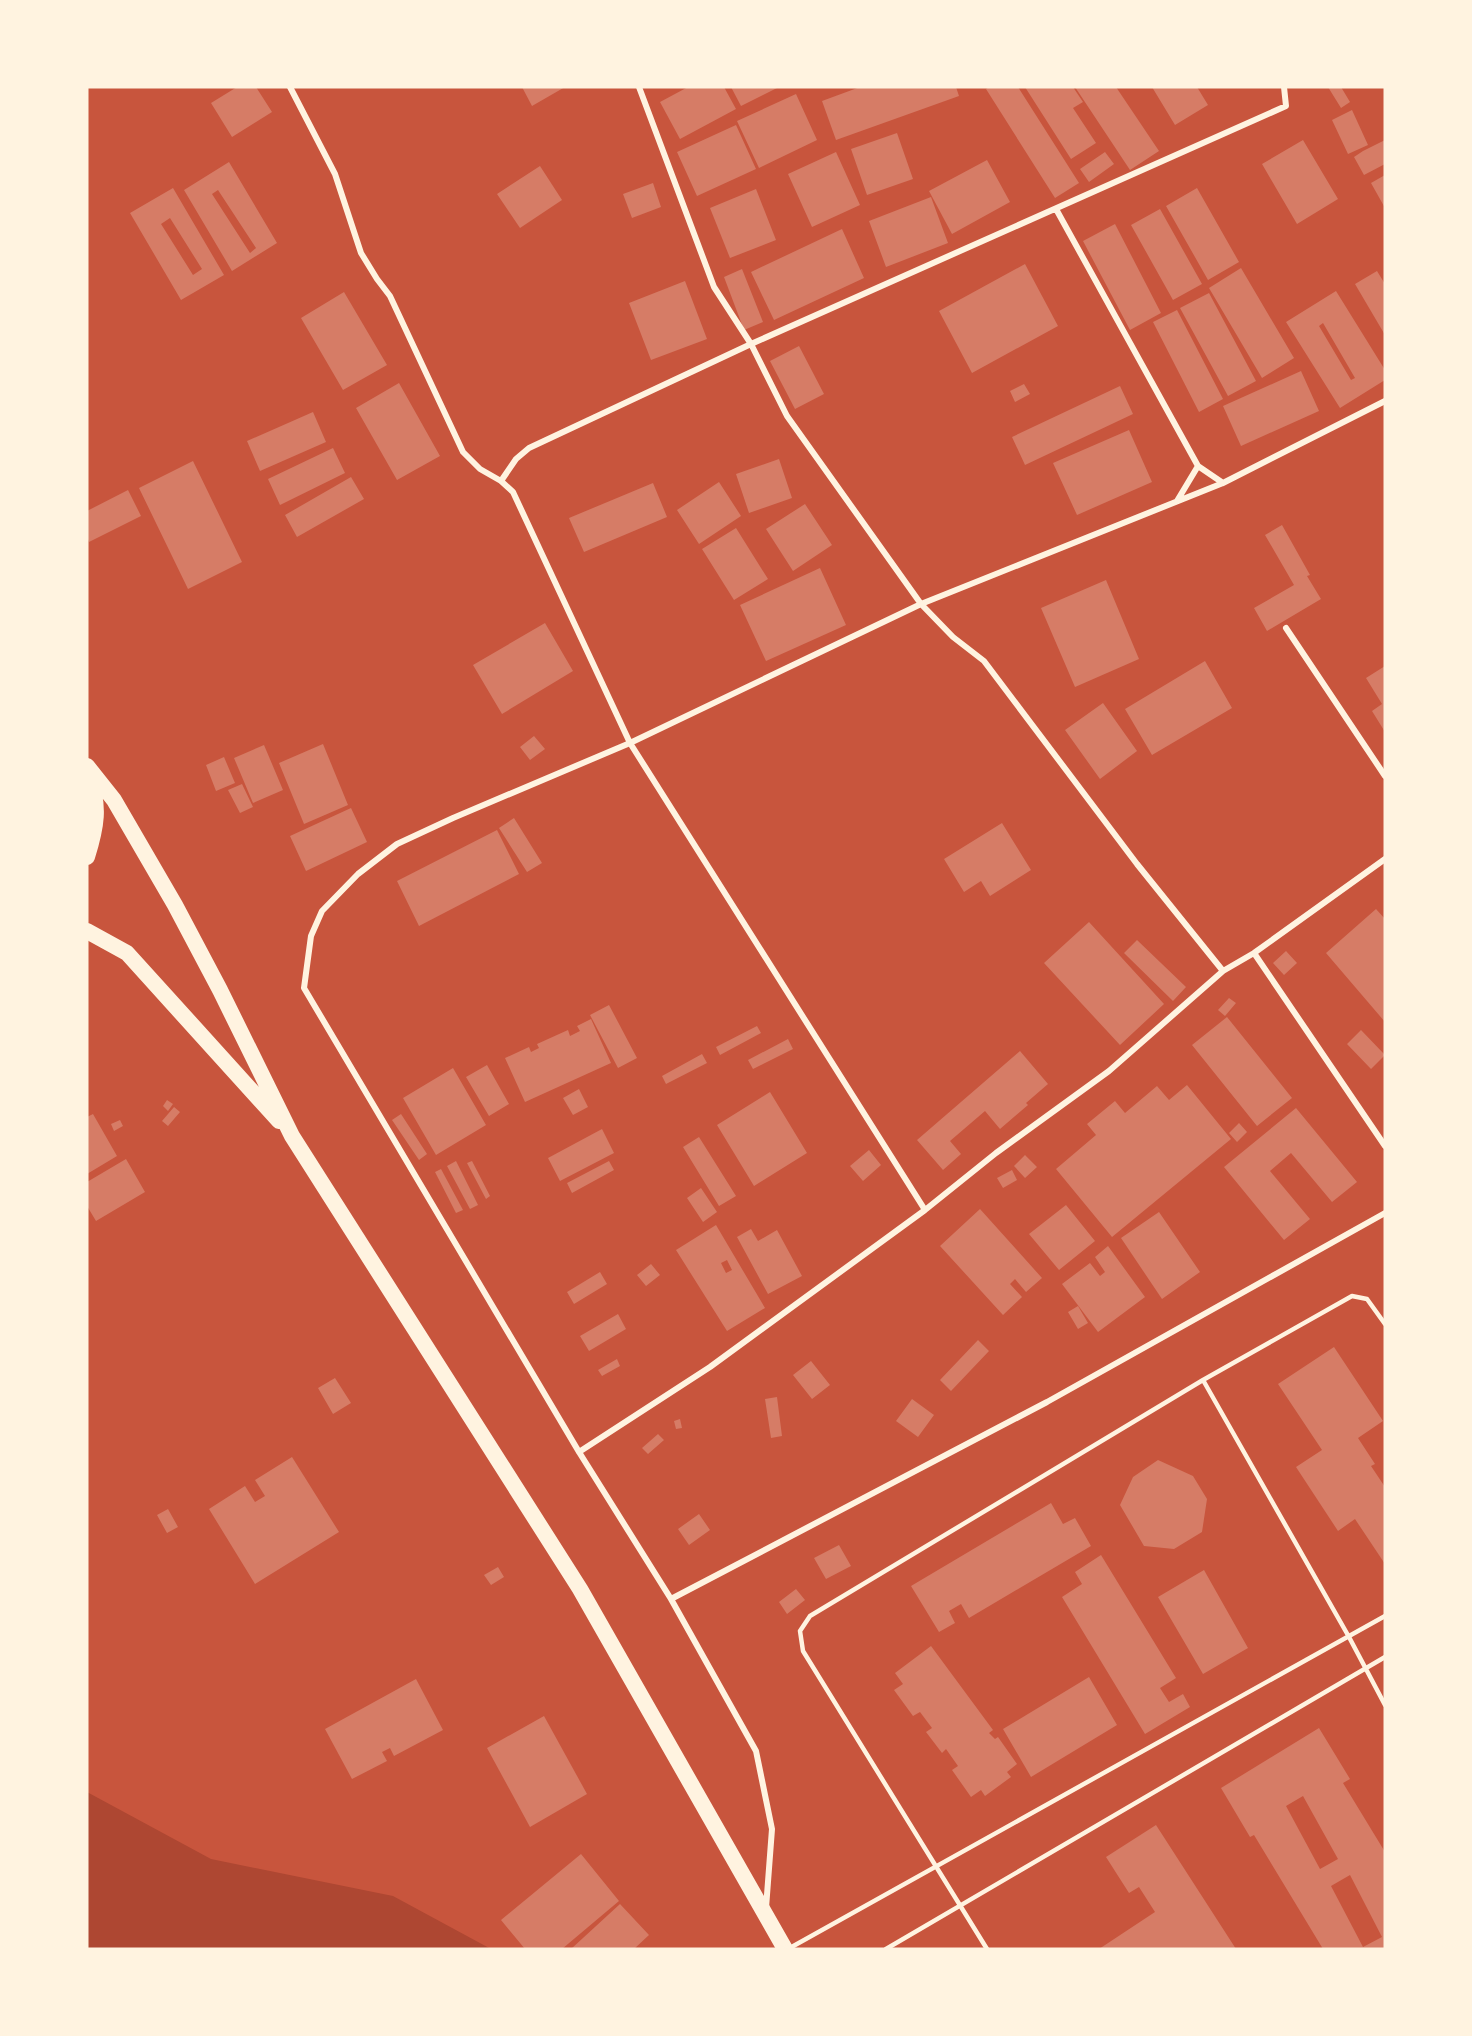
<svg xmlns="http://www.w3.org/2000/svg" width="1472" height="2036" viewBox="0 0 1472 2036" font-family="Poppins,sans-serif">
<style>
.green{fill:#ae4732}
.building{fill:#d67c66;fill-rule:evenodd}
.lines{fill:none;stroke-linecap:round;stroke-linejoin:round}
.service{stroke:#fff3e0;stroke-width:4.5}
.minor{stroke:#fff3e0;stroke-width:6}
.trunk{stroke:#fff3e0;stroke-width:16}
</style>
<rect width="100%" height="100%" fill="#c8553d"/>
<path class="green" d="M87,1792L211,1859L393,1896L491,1949H87Z"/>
<path class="building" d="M237,87H256L272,112L232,137L211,103Z
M522,87H565L532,106Z
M688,87H724L736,109L680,139L660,102Z
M731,87H779L741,106Z
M860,87H956L959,96L836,140L822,101Z
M989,87H1018L1079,183L1055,198L986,89Z
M1025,87H1073L1083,102L1073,108L1096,143L1071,159Z
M1075,87H1116L1159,151L1130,170Z
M1152,87H1197L1208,105L1175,125Z
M1328,87H1341L1350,102L1341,108Z
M796,94L817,140L759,168L737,121Z
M1352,110L1368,145L1348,154L1332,120Z
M736,125L756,169L697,196L677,152Z
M897,133L913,179L867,195L851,149Z
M1303,140L1338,199L1297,224L1262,164Z
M1385,140V164L1364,175L1354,157L1363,151Z
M836,152L860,205L812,227L788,174Z
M1105,152L1114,164L1089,182L1080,169Z
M987,160L1010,202L952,234L929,191Z
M229,162L277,243L232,271L184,190ZM218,190L256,248L250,253L212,194Z
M540,166L562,200L520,228L497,194Z
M1385,175V208L1371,183Z
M653,183L661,207L632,218L623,194Z
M173,188L224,275L181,300L130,213ZM170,218L202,269L193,275L161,224Z
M1197,188L1239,262L1208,280L1166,206Z
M756,189L776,240L730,258L710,208Z
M931,197L948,243L886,267L869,221Z
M1160,209L1202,284L1173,300L1131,225Z
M1115,224L1161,313L1130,330L1083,241Z
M842,229L864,278L774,320L751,272Z
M1025,264L1058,326L972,373L939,311Z
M1241,268L1294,358L1262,378L1209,288Z
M742,269L763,322L744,330L724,277Z
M1377,271L1385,284V335L1355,284Z
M685,281L707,339L651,360L629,303Z
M1336,291L1385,370V380L1340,408L1286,322ZM1323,323L1355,378L1351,380L1319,326Z
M344,292L387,365L343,390L301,318Z
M1209,293L1256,381L1228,396L1180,308Z
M1177,310L1223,399L1199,412L1153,322Z
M799,346L824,394L795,409L770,361Z
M1301,371L1319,411L1241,446L1223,406Z
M399,383L440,456L397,480L356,408Z
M1024,384L1030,394L1015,402L1010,391Z
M1120,386L1133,414L1025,465L1012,437Z
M313,412L326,442L260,471L247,441Z
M1129,430L1152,482L1077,515L1053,463Z
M333,448L345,473L280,505L268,479Z
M779,459L792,498L749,513L736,474Z
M193,461L242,562L188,589L139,488Z
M351,477L364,499L297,537L285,515Z
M719,482L741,516L699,544L677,510Z
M653,483L667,517L584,552L569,518Z
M128,490L141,516L89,542L87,537V511Z
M805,504L832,545L793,571L766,529Z
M1282,525L1310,575L1307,576L1321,599L1267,631L1254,608L1294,585L1265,535Z
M736,528L768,579L734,600L702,549Z
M820,568L846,625L766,661L740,605Z
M1106,580L1139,659L1075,687L1041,608Z
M545,623L573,671L502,714L473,665Z
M1205,661L1232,708L1152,755L1125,709Z
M1385,666V732L1372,711L1382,704L1366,678Z
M1103,703L1137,751L1100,779L1065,730Z
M534,736L545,749L530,760L520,747Z
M323,744L348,805L304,824L279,763Z
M264,745L283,790L253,803L234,758Z
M224,757L235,783L216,791L206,765Z
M242,784L253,807L240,813L228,790Z
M351,808L367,842L306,871L290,836Z
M514,818L542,863L527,872L499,828Z
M1002,823L1031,870L990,896L981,881L964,892L944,859Z
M497,830L519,874L419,926L397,881Z
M1376,909L1385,919V1022L1326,953Z
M1089,922L1164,1004L1120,1045L1044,963Z
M1137,940L1186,987L1173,1001L1124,953Z
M1286,951L1297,963L1284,975L1273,963Z
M1229,998L1236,1003L1225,1016L1218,1010Z
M609,1005L637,1058L618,1068L590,1015Z
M1227,1017L1292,1098L1257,1126L1192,1045Z
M591,1019L611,1063L525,1102L505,1058L529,1047L531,1052L539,1048L537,1044L568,1030L570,1036L580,1031L577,1026Z
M757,1026L761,1033L720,1055L716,1047Z
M1361,1030L1385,1055L1371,1069L1347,1044Z
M788,1039L793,1049L753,1069L748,1060Z
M1020,1051L1048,1084L1026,1103L1028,1105L1000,1129L985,1111L950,1141L961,1154L943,1170L917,1140Z
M702,1054L707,1063L666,1084L662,1076Z
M487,1065L509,1104L489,1116L466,1077Z
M453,1068L486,1125L436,1155L403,1098Z
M1187,1085L1231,1139L1112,1237L1056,1169L1096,1135L1087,1124L1115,1101L1125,1113L1157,1086L1169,1100Z
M579,1089L588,1107L573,1115L563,1098Z
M770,1092L807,1153L754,1186L717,1125Z
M167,1100L173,1104L168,1111L163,1106Z
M174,1107L180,1112L168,1126L162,1121Z
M1296,1108L1357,1182L1332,1202L1291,1153L1270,1171L1310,1219L1284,1240L1224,1167Z
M93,1114L117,1156L87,1174V1117Z
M401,1114L427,1154L419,1160L392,1120Z
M120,1120L123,1126L114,1131L111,1124Z
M1239,1123L1247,1132L1237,1142L1229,1133Z
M602,1129L614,1153L560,1181L548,1158Z
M699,1137L736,1196L719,1206L683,1147Z
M869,1150L881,1165L863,1181L850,1166Z
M1025,1155L1037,1167L1025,1178L1014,1166Z
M126,1159L145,1192L96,1221L87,1206V1182Z
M456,1161L478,1205L470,1209L447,1166Z
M472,1161L490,1196L486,1199L467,1163Z
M609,1161L614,1170L572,1193L567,1183Z
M441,1169L463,1210L456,1213L435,1172Z
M1012,1170L1017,1180L1003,1188L997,1178Z
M701,1188L717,1212L703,1222L687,1198Z
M1066,1205L1095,1241L1059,1270L1029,1234Z
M980,1209L1042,1278L1026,1292L1015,1279L1010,1284L1022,1297L1003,1315L940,1246Z
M1159,1212L1200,1272L1162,1299L1121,1238Z
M716,1225L765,1308L727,1331L676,1250ZM727,1260L732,1270L726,1273L721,1263Z
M751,1229L758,1241L777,1230L802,1276L768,1294L737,1237Z
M1108,1246L1145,1297L1098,1332L1062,1284L1090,1263L1100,1276L1105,1272L1095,1257Z
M651,1264L660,1275L646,1286L637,1275Z
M600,1272L607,1284L574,1304L567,1292Z
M1078,1306L1088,1323L1078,1329L1068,1312Z
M618,1314L626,1329L589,1351L580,1336Z
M978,1340L989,1351L951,1391L940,1380Z
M1334,1347L1383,1421L1358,1438L1375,1464L1371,1466L1385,1487V1564L1355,1519L1338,1531L1296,1467L1322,1450L1278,1384Z
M617,1359L620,1366L602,1376L598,1370Z
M811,1361L830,1385L812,1399L793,1375Z
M335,1378L351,1403L333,1414L318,1388Z
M777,1397L782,1436L771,1438L765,1399Z
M912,1399L934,1415L918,1437L896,1421Z
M680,1419L682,1428L676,1429L674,1421Z
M658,1434L664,1440L648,1454L642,1448Z
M292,1457L339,1532L255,1584L209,1509L245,1486L255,1502L265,1496L255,1480Z
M1158,1460L1193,1476L1207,1499L1202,1532L1174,1549L1144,1546L1120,1505L1133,1477Z
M1051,1503L1063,1524L1075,1518L1091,1546L969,1618L961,1604L949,1611L955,1623L939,1632L911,1586Z
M168,1509L178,1527L167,1533L157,1515Z
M699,1514L710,1530L689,1545L678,1529Z
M839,1545L851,1566L826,1579L814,1558Z
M1101,1555L1176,1678L1160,1688L1169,1702L1183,1694L1190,1707L1145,1734L1062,1597L1082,1584L1075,1572Z
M498,1567L504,1577L491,1585L484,1575Z
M1204,1570L1248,1648L1203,1674L1158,1597Z
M796,1589L805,1600L787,1614L779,1602Z
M931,1646L993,1730L989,1733L995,1739L998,1737L1017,1764L1007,1772L1011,1777L985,1796L981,1790L971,1797L952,1770L958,1766L946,1749L942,1753L926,1732L932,1728L920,1712L913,1716L894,1690L903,1684L895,1673Z
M1089,1677L1117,1725L1031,1777L1003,1729Z
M416,1679L443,1730L394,1756L390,1748L382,1752L387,1761L352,1779L325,1729Z
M544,1716L587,1794L530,1827L487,1748Z
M1319,1728L1350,1779L1343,1783L1385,1852V1949H1323L1254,1835L1250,1837L1221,1788ZM1303,1796L1338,1859L1320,1869L1286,1806ZM1350,1875L1382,1937L1363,1947L1331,1886Z
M1156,1825L1236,1949H1099L1155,1912L1139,1887L1129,1893L1106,1857Z
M581,1854L619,1901L562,1949H525L501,1920Z
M620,1904L649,1935L634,1949H571Z"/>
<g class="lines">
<path class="service" d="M1203,1380L1349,1637L1385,1705
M788,1949L1385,1616
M886,1949L1385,1657
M987,1949L803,1651L800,1631L810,1616L1203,1380L1352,1296L1367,1299L1385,1324"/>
<path class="minor" d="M290,87L335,174L361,253L377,279L390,296L463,452L480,469L501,481L513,492L630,743L925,1210
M639,87L714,287L751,344L787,416L921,604L953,637L984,661L1137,864L1223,971
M1056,209L1198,466L1223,483
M501,481L516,459L529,448L751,344L1286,106L1284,87
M1177,501L1198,466
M1286,628L1385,776
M1254,953L1385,1146
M579,1452L710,1367L925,1210L996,1153L1109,1071L1223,971L1254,953L1385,859
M671,1599L1047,1402L1385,1213
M766,1908L772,1829L756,1751L671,1599L579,1452L304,988L311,936L322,911L358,874L397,844L453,818L630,743L921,604L1223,483L1385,401"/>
<path class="trunk" d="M87,766L114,800L175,905L220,990L292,1136L580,1589L785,1949
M87,857C96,828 101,805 88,776
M87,931L127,953L279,1121"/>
</g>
<rect width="1472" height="2036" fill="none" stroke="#fff3e0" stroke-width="177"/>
</svg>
